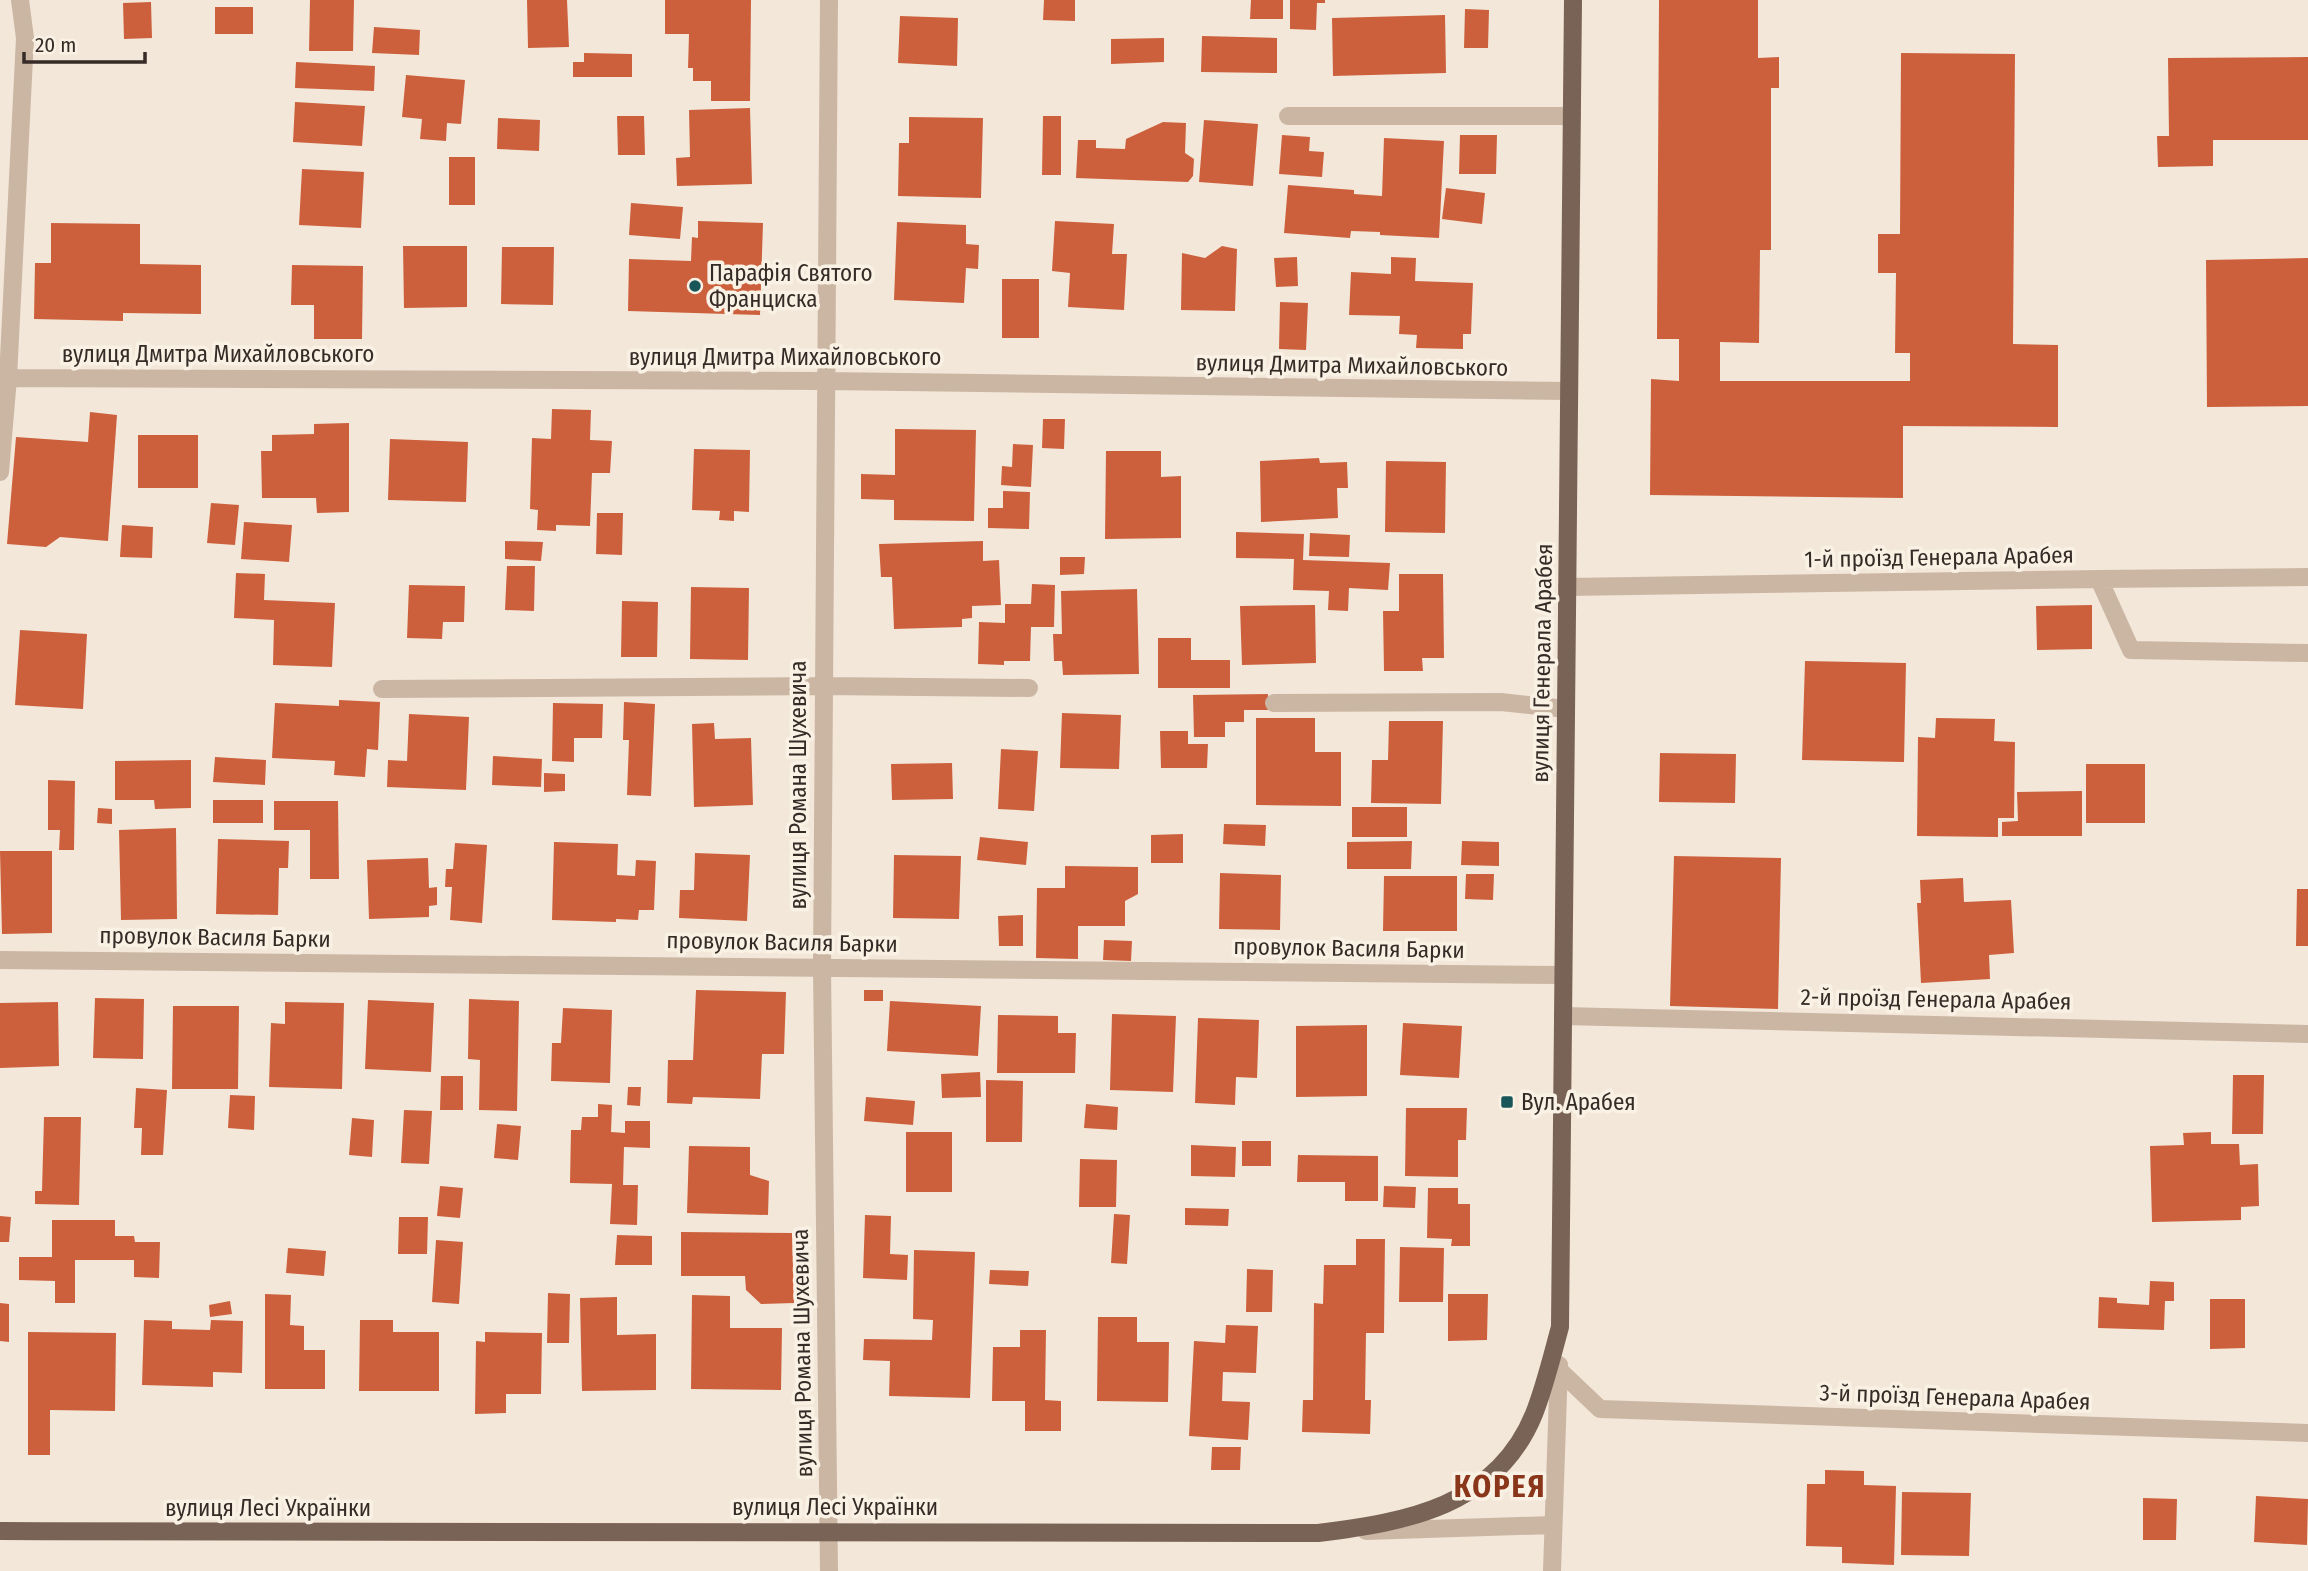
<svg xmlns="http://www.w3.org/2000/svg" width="2308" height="1571" viewBox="0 0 2308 1571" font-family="'Fira Sans Condensed',sans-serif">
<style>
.building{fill:#cd603c}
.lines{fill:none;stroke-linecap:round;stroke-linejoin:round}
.minor{stroke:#cbb6a4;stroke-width:18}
.major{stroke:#796256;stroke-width:18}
.poi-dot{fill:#19565a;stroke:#faf1e5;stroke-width:2.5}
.labels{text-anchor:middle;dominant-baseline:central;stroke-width:7;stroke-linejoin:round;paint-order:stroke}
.poi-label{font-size:23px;fill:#362b26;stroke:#faf1e5;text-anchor:start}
.street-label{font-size:23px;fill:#362b26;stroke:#faf1e5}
.district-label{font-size:30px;font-weight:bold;letter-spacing:2px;fill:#8a361a;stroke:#faf1e5}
</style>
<rect width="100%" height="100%" fill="#f3e7d9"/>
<path class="building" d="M310,0H354L353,51H309Z
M527,0H567L569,47L528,48Z
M665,0H751L750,101H711V81H693V68H688L689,34H665Z
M1044,0H1075V21L1043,20Z
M1251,0H1283V19H1250Z
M1290,0H1325V3H1317L1316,30L1290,29Z
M1659,0H1758V58L1779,57V88H1771V250H1760L1759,343L1720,342V381H1910V353H1895L1896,273H1878V234H1900L1901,53L2015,54L2013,344L2058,345V427L1903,426V498L1650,495L1651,379L1679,381V339H1657Z
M151,2L152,38L124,39L123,3Z
M215,7H253V34H215Z
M1465,9L1489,10L1488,48H1464Z
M1445,15L1446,73L1333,76L1332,18Z
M900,16L958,18L957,66L898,63Z
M374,27L420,30L419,55L372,53Z
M1202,36L1277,38V73L1201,72Z
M1164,38V62L1111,64V39Z
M584,53L632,54V77H573V62H584Z
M2308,57V140H2213V166L2158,167L2157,136H2169L2168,58Z
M296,62L375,66L374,91L295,88Z
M406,75L465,80L461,124L447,123L446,141L420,139L422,119L402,117Z
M295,102L365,106L362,146L293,142Z
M750,108L752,184L677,186L676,158L690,157L689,110Z
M617,116H644L645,155H618Z
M1043,116H1061V175H1042Z
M909,117L983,118L981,198L898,196L899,143H909Z
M498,118L540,120L539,151L497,149Z
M1204,120L1258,124L1253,186L1199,182Z
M1163,122L1186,123L1185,153L1194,159L1193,176L1188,182L1076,178L1078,140H1096V148L1125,149L1126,139Z
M1282,135L1310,137L1309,151L1324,152L1322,177L1279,174Z
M1460,135H1497L1496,174H1459Z
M1384,138L1444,141L1439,238L1380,235V232L1351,231L1350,238L1284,233L1288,185L1354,190V194L1382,196Z
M449,157H475V205H449Z
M302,169L364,172L361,228L299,225Z
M1446,188L1485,193L1482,224L1442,219Z
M631,203L683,207L680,239L629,235Z
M698,221L763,223L760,315L628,311L629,259L691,261L692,237L698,238Z
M1055,221L1114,224L1112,254H1127L1124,310L1068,307L1070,273L1052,271Z
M897,222L966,225V244L979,245L978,269L966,268L964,303L894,300Z
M51,223L140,224V264L201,265V314L123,313V321L34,319L35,263H51Z
M403,246H467V307L404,308Z
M1222,246L1237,249L1235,311L1181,310L1182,253L1205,258Z
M502,247H554L553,305L501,304Z
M1297,257L1298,286L1276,287L1274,258Z
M1391,257L1416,258L1415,281L1473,283L1471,334H1463V349L1416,348L1417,335L1399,334L1400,316L1349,315L1351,272L1391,274Z
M2308,258V406L2207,407L2206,260Z
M292,265L363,266L362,339H314V305H291Z
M1002,279H1039V338H1002Z
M1280,302L1308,303L1306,350L1279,349Z
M552,409L591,410L590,440L612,441L610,473H592L590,526L556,525V531L537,530L538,510L530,509L532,438L551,439Z
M90,412L117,415L108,541L60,537L46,547L7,544L16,437L88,442Z
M1043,419H1065L1064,449L1042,448Z
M349,423V512L317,513L316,498H262L261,451H272V435L314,434V424Z
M895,429L976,430L974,521L894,520V500L861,499V474L895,475Z
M138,435H198V488H138Z
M390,439L468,442L466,502L388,500Z
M1013,444L1033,445L1031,487L1001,485L1002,466L1012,467Z
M694,449L750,450L749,512L734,511V521L719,520L720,511L692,510Z
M1106,451H1161V477L1181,476V538L1105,539Z
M1319,458L1320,463L1347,462L1348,488H1337L1338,518L1261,522L1260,461Z
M1386,461L1446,462L1445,533L1385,532Z
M1003,491L1030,492L1029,529L988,528V508H1003Z
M211,503L239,505L235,545L207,543Z
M597,513H623L622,555L596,554Z
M244,522L292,525L289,562L241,559Z
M122,525L153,527L152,558L120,557Z
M1236,532L1304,534L1303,560L1390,563L1388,590L1349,588L1348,611L1328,610L1329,591L1293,590L1294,559L1236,558Z
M1310,533L1350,535L1349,557L1309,556Z
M505,541L543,542L541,561L505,559Z
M983,541V561L999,560L1001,605L972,606V618L962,619V627L894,629L892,577H881L879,544Z
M1060,557H1085L1084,574L1060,575Z
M507,566H535L534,611L505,610Z
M236,573L265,574L264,600L335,603L332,667L273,665L274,620L234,618Z
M1399,574H1443L1444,658H1422L1423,671H1384L1383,611H1399Z
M1032,584L1055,585L1054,627H1031L1030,661H1004V665L978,664L979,622L1005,623V604H1031Z
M409,585L465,586L464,622H443L442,639L407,638Z
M691,587L749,588L748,660L690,659Z
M1137,589L1139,674L1063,675L1062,661H1054L1053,634H1062L1061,591Z
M622,601L658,602L657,657H621Z
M1315,605L1316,663L1242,665L1240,606Z
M2092,605V649L2037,650L2036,606Z
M20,630L87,634L83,709L15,705Z
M1158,638H1191V660H1230V688H1158Z
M1805,661L1906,663L1904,762L1802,760Z
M1268,694V710H1244V722H1225V737H1194L1193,695Z
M339,700L380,702L378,750L367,749L365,777L334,775L335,761L272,758L275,703L339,706Z
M624,702L655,704L651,796L627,795L629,740H623Z
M553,703L603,704L602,738H574V762L552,761Z
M1062,713L1121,715L1119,769L1060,768Z
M409,714L469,717L466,790L387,787L388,760L407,761Z
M1256,718H1315V752H1341V806L1256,805Z
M1936,718L1995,719L1994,741L2015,742L2014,818H1998V837L1917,836L1918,737L1935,738Z
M1389,721H1443L1441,804L1371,803L1372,760H1388Z
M714,723L715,739L751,738L753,805L694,807L692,724Z
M1160,731H1188V744H1208L1207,768H1161Z
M1001,749L1038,751L1034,811L998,809Z
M1660,753L1736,754L1735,803L1659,802Z
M493,756L542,759L541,787L492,785Z
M215,757L266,760L265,785L213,782Z
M191,760V808L155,809L154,800H115V761Z
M952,763L953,799L892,800L891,764Z
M2086,764H2145V823H2086Z
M544,773L565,774V791L544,792Z
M48,780L75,781L74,850H59L60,830H48Z
M2082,791V836H2002V822L2018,821L2017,792Z
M213,800H263V823H213Z
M274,801H338L339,879H310V830H274Z
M1352,807H1407V837H1352Z
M98,808L112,809V824L97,823Z
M1224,824L1266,825L1265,846L1223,844Z
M176,828L177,919L121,920L119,830Z
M1183,834V863H1151V835Z
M980,837L1028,842L1026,865L977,860Z
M218,839L289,841L288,868H279L278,915L216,914Z
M1412,841L1411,869H1347V842Z
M1462,841L1499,842V866L1461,865Z
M554,842L618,844L617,875L635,876L636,860L656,861L654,910H639L638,920L616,919V922L552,920Z
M455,843L487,845L482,923L450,920L452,887H445L446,869H453Z
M0,851H52V933L2,934Z
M695,853L750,855L747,921L679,918L680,890H694Z
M894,855L961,856L959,919L893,918Z
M1674,856L1781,858L1778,1009L1670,1006Z
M428,858L429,888L437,887V905L429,906V917L369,919L367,860Z
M1065,866L1138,867V894L1125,901V926H1078V959L1036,958L1037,888H1065Z
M1220,873L1281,875L1280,930L1219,929Z
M1466,874H1494L1493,900L1465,899Z
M1384,876H1457V931H1383Z
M1963,878L1964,902L2011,900L2014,953L1989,955L1990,979L1921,983L1917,903H1921L1920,880Z
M2297,889H2308V946H2296Z
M1023,915V946H999L998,916Z
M1104,940L1132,941L1131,961L1103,960Z
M696,990L786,992L784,1054H762L760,1099L693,1097L692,1104L667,1103L668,1060H693Z
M864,990H883V1001H864Z
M95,998L144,999L143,1059L93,1058Z
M469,999L519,1001L517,1111L479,1110L480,1060L468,1059Z
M368,1000L434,1003L431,1072L365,1069Z
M890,1001L981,1006L978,1056L887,1051Z
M58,1002L59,1066L0,1068V1003Z
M285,1002L344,1003L342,1089L269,1087L271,1023L285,1024Z
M173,1006H239L238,1089H172Z
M563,1008L612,1010L610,1083L551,1081L552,1043H561Z
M1112,1014L1176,1016L1173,1092L1110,1090Z
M998,1015L1058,1016V1033H1076L1075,1073H997Z
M1198,1018L1259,1020L1257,1078L1236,1077L1235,1105L1195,1103Z
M1403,1023L1462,1026L1459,1078L1400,1075Z
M1367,1025V1096L1296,1097V1026Z
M980,1072L981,1097L942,1098L941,1074Z
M2233,1075H2264L2263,1134H2232Z
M441,1076H463V1110H440Z
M986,1080L1023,1081L1022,1142H986Z
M628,1087H641L640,1106L627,1105Z
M136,1088L167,1090L163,1155H141L142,1128H134Z
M230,1095L255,1096L254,1130L228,1128Z
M866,1097L915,1101L913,1125L864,1121Z
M598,1104L612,1105L611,1132L625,1133V1121H650V1148L624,1147L623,1185H638L637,1225L610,1224L612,1184L570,1183L571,1130H581L582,1117H598Z
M1086,1104L1118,1107L1117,1130L1084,1128Z
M1406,1108H1467L1466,1140H1458V1177L1405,1176Z
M404,1110L432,1111L429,1164L401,1163Z
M44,1117H81L79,1205L35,1204V1191H42Z
M352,1118L374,1120L372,1157L349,1155Z
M497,1124L521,1126L518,1160L494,1158Z
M906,1132H952V1192H906Z
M2211,1132V1144H2239L2240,1165L2258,1164L2259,1206L2241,1207V1220L2152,1222L2150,1146L2184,1145L2183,1133Z
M1242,1141H1271V1166H1242Z
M1191,1145L1236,1147L1235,1177L1191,1176Z
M689,1146L750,1147V1175L769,1181L768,1215L687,1213Z
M1298,1155L1378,1156V1201H1345V1182H1297Z
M1080,1159L1117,1160L1116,1207H1079Z
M440,1186L463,1188L460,1218L437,1216Z
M1384,1186L1416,1187L1415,1208L1383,1207Z
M1428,1188H1458V1204H1470V1246H1451L1452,1239L1427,1238Z
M1185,1208L1229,1209L1228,1226L1185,1225Z
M1114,1214L1130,1215L1127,1264L1111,1263Z
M865,1215L891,1216L890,1254L908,1255L907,1280L863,1278Z
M0,1216L11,1217L9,1242H0Z
M399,1217H428L427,1254H398Z
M52,1220H115V1236H134L135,1242H160L159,1278L134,1277V1260H75V1303H55V1281L19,1280V1257H52Z
M681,1232L792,1233L794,1303L761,1304L746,1290L745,1276H681Z
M617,1235L652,1236V1265H615Z
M1356,1239H1385L1384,1333H1366L1365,1400H1371L1370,1434L1302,1432L1303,1400H1313L1314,1303L1323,1304L1324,1265H1356Z
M436,1240L463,1242L459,1304L432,1302Z
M1400,1247L1444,1248L1443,1302H1399Z
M288,1248L326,1251L324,1276L286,1273Z
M914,1250L975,1252L970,1398L889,1396L890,1361L863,1360L864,1339L932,1340L933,1320L913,1319Z
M1247,1269L1273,1270L1272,1312H1246Z
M990,1270L1029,1271L1028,1286L989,1284Z
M2150,1281L2174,1282V1301H2165L2164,1330L2098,1328L2099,1297L2117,1298V1303L2149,1305Z
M548,1293L570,1294L569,1343H547Z
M265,1294L291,1295L290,1325L304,1326V1350H325V1389H265Z
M1448,1294H1488L1487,1340L1448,1341Z
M692,1295L730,1296V1328H782L781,1390L691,1389Z
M617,1297V1335L656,1334V1390L582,1391L580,1298Z
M2210,1299H2245V1348L2210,1349Z
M230,1301L232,1314L210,1317L209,1305Z
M0,1303L9,1304V1342L0,1341Z
M1098,1317H1137V1342H1169L1168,1402L1097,1401Z
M144,1320L172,1321V1329L210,1330L211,1320L243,1321L242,1373L213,1372V1387L142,1385Z
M360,1320H393V1332H439V1391H359Z
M1226,1325L1258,1326L1256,1373L1223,1372L1222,1401L1250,1402L1248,1440L1189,1436L1194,1341L1225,1343Z
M1020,1330H1046L1045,1400L1061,1401V1431H1025V1401H992L993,1347H1020Z
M28,1332L116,1333L115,1411L50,1410V1455H28Z
M485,1332L542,1333L541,1394H506V1413L475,1414L476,1341L485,1342Z
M1212,1447H1241L1240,1470H1211Z
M1825,1470L1864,1471V1485L1896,1486L1894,1565L1842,1563V1547L1806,1546L1807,1484H1825Z
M1902,1492L1971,1493L1969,1556L1901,1555Z
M2256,1496L2308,1499L2307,1545L2254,1542Z
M2143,1498L2177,1499L2176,1540H2143Z"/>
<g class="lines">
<path class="minor" d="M829,0L822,967L829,1571
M1288,116H1572
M0,378L826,381L1569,391
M0,472L8,378L25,38L20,0
M2099,579L2308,577
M1567,587L2099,579L2131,650L2308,653
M382,689L823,686L1029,688
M1274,703L1501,702L1566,709
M0,960L1563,975
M1563,1016L2308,1034
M1559,1370L1600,1409L2308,1433
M1366,1531L1552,1525
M1552,1571L1559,1365"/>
<path class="major" d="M0,1531C439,1534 878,1531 1318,1533C1406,1522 1496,1507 1534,1414C1545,1386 1552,1356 1560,1327L1573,0"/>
</g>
<g class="poi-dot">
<circle cx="695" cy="286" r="7"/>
<rect x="1500" y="1095" width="14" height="14" rx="3.5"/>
</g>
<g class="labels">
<g class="poi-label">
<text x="709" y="273">Парафія Святого<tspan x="709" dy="26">Франциска</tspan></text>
<text x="1521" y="1102">Вул. Арабея</text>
</g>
<g class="street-label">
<text x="218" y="354">вулиця Дмитра Михайловського</text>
<text x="785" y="357">вулиця Дмитра Михайловського</text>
<text transform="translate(1352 365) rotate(1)">вулиця Дмитра Михайловського</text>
<text transform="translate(1939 557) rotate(-1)">1-й проїзд Генерала Арабея</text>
<text transform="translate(1542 663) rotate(-89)">вулиця Генерала Арабея</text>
<text transform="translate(798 785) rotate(-90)">вулиця Романа Шухевича</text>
<text transform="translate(215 937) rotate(1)">провулок Василя Барки</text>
<text transform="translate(782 942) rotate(1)">провулок Василя Барки</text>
<text transform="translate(1349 948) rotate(1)">провулок Василя Барки</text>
<text transform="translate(1936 999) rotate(1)">2-й проїзд Генерала Арабея</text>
<text transform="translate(802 1353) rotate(-91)">вулиця Романа Шухевича</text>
<text transform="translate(1955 1397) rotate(2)">3-й проїзд Генерала Арабея</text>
<text x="835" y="1507">вулиця Лесі Українки</text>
<text x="268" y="1508">вулиця Лесі Українки</text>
</g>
<g class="district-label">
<text x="1500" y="1487">КОРЕЯ</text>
</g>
</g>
<path d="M24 52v10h121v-10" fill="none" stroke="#362b26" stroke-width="3.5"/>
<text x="35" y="52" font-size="21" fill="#362b26" stroke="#faf1e5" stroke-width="5" paint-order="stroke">20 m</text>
</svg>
